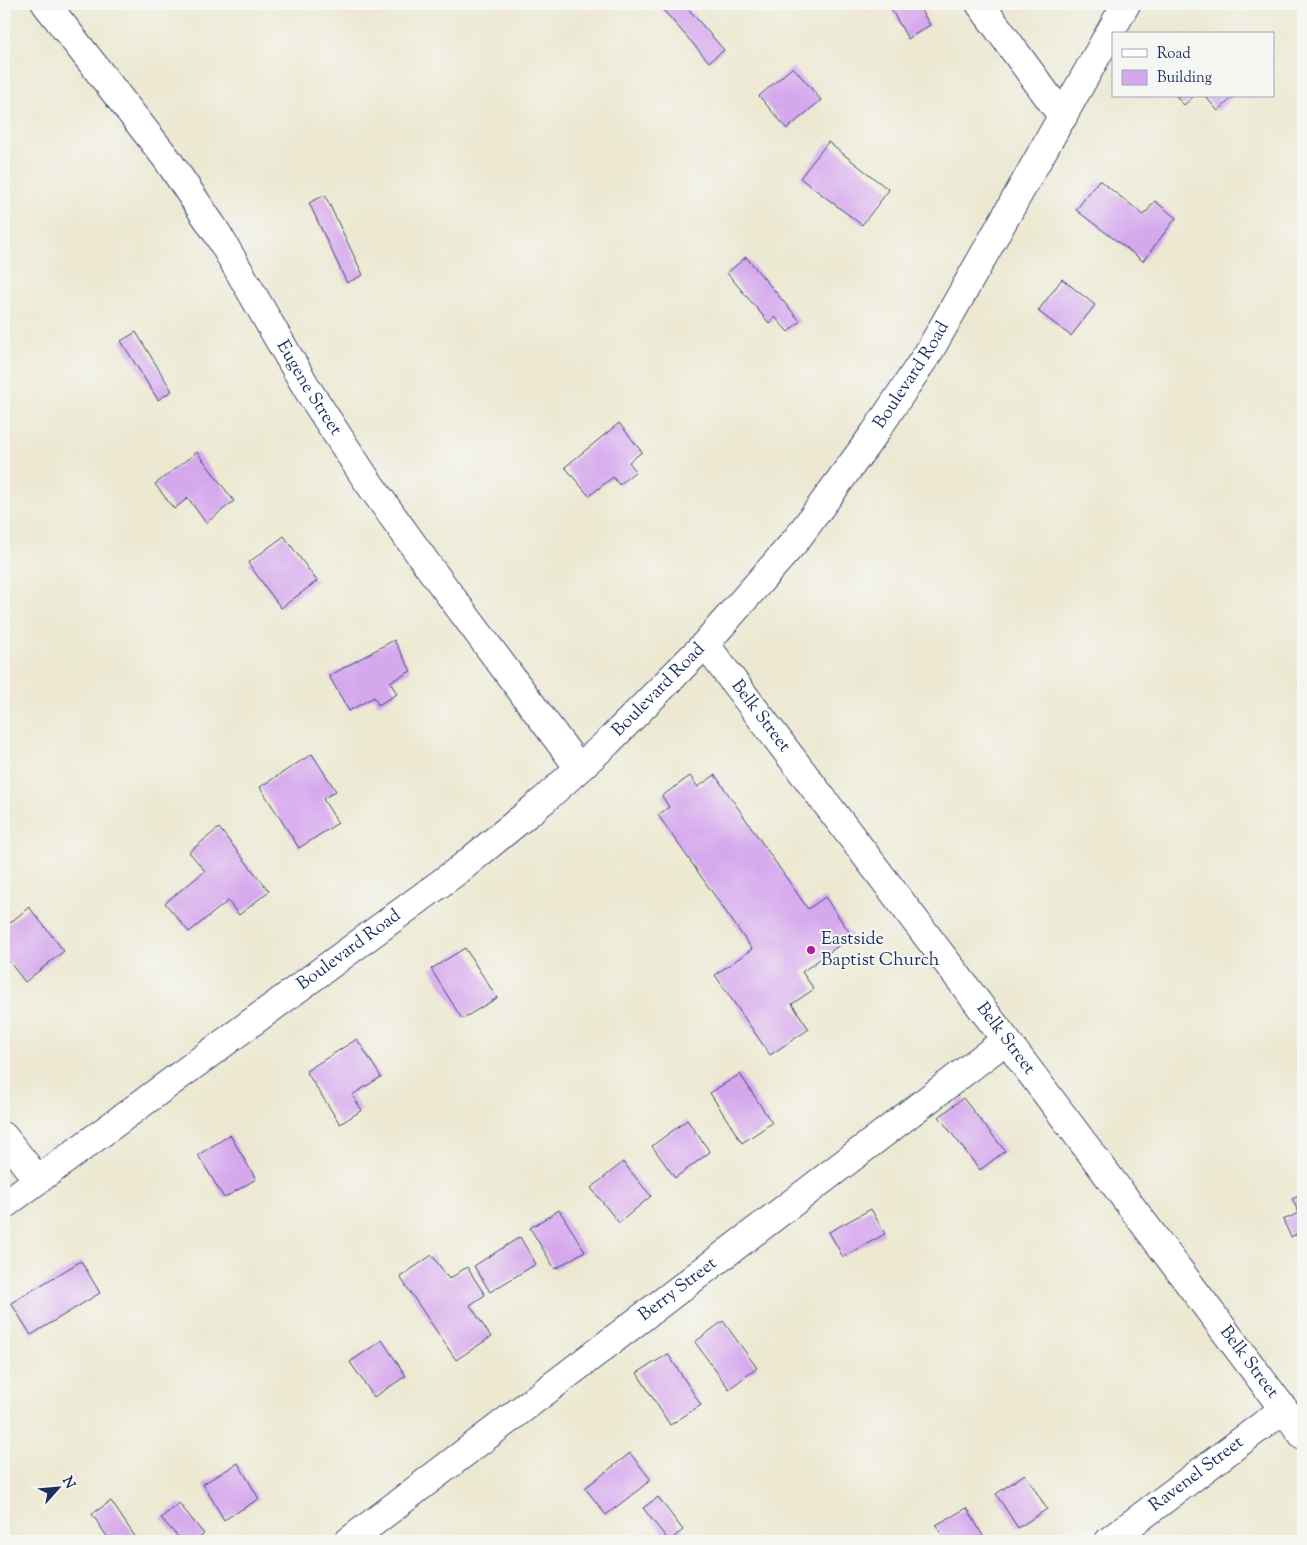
<svg xmlns="http://www.w3.org/2000/svg" width="1307" height="1545" viewBox="0 0 1307 1545" font-family="'Sorts Mill Goudy',serif">
<style>
.building{fill:#d5a7ed}
.lines{fill:none;stroke-linecap:round;stroke-linejoin:round}
.street-casing{stroke:#3a4b6f;stroke-width:30}
.secondary-casing{stroke:#3a4b6f;stroke-width:30}
.street{stroke:#fff;stroke-width:28}
.secondary{stroke:#fff;stroke-width:28}
.poi-dot{fill:#b5179e;stroke:#f6f6f2;stroke-width:2}
.labels{text-anchor:middle;dominant-baseline:central;stroke-width:4;stroke-linejoin:round;paint-order:stroke}
.street-label{font-size:18px;fill:#1b2f5e;stroke:#f6f6f2}
.poi-label{font-size:18px;fill:#1b2f5e;stroke:#f6f6f2;text-anchor:start}
</style>
<rect width="100%" height="100%" fill="#f6f6f2"/>
<filter id="ink" filterUnits="userSpaceOnUse"><feTurbulence type="fractalNoise" baseFrequency=".02" numOctaves="2"/><feDisplacementMap in="SourceGraphic" scale="10" xChannelSelector="R" yChannelSelector="G"/><feConvolveMatrix kernelMatrix="1 2 1 2 8 2 1 2 1" color-interpolation-filters="sRGB"/></filter>
<filter id="wash" filterUnits="userSpaceOnUse"><feTurbulence type="fractalNoise" baseFrequency=".0096" numOctaves="4" result="noise"/><feDisplacementMap in="SourceGraphic" scale="20" xChannelSelector="R" yChannelSelector="G"/><feGaussianBlur stdDeviation="1.12" result="paint"/><feColorMatrix in="noise" values="0 0 0 0 0 0 0 0 0 0 0 0 0 0 0 0 0 1.4 0 .05"/><feComposite in="paint" operator="in"/></filter>
<g filter="url(#wash)">
<rect width="100%" height="100%" fill="#ece8d1"/>
<g id="blocks">
<path class="building" d="M658,4H684L724,50L709,62Z
M900,4H917L930,25L908,39L891,9Z
M793,67L821,100L787,129L759,96Z
M1176,96H1194L1184,105Z
M1205,96H1234L1218,111Z
M828,142L889,190L862,225L800,178Z
M1099,180L1144,215L1155,201L1176,218L1143,261L1076,210Z
M325,195L363,275L347,283L309,203Z
M746,257L800,321L788,332L775,317L769,323L727,273Z
M1062,279L1095,305L1071,336L1038,311Z
M136,332L172,391L158,400L121,341Z
M619,423L642,452L629,462L636,471L619,485L613,477L589,496L565,467Z
M197,452L234,501L206,523L188,498L174,509L155,484Z
M284,536L317,581L281,608L248,563Z
M394,640L411,671L390,682L397,694L378,705L374,697L349,711L329,676Z
M312,754L336,791L323,799L338,823L299,848L260,787Z
M715,775L808,909L825,897L852,936L802,972L814,989L792,1004L809,1029L770,1055L715,975L752,949L658,815L669,807L662,796L690,776L698,787Z
M219,828L269,891L239,915L228,901L189,932L165,903L205,871L189,852Z
M29,907L64,951L25,982L4,955V928Z
M465,948L497,998L462,1019L431,969Z
M357,1039L381,1077L352,1095L362,1110L340,1124L306,1071Z
M740,1074L772,1123L742,1143L710,1093Z
M963,1098L1005,1151L980,1170L939,1117Z
M687,1120L710,1152L675,1178L652,1146Z
M230,1135L256,1179L224,1198L198,1155Z
M623,1162L651,1196L619,1223L591,1188Z
M1303,1194V1250L1296,1234L1291,1237L1283,1220L1299,1213L1292,1199Z
M871,1209L885,1234L843,1257L829,1232Z
M559,1210L585,1251L555,1269L530,1228Z
M520,1237L536,1264L490,1292L474,1266Z
M432,1255L449,1279L467,1267L485,1295L470,1305L491,1337L456,1360L400,1277Z
M81,1261L100,1293L31,1335L11,1303Z
M723,1321L757,1368L729,1389L695,1342Z
M382,1340L406,1376L374,1397L350,1362Z
M668,1354L701,1405L670,1425L637,1373Z
M630,1453L651,1480L606,1515L585,1488Z
M238,1463L259,1499L224,1520L203,1484Z
M1025,1474L1047,1509L1018,1528L996,1494Z
M658,1497L683,1530L669,1541L643,1508Z
M111,1501L138,1541H110L92,1514Z
M179,1503L204,1534L195,1541H182L161,1518Z
M967,1508L986,1541H945L936,1525Z"/>
</g>
</g>
<g filter="url(#ink)">
<use href="#blocks" fill-opacity="0" stroke="#3a4b6f" stroke-width="1"/>
<g class="lines">
<defs>
<g id="street">
<path id="s1" d="M46,4L167,159L217,233L308,390L366,479L429,567L579,768"/>
<path d="M980,4L1063,117"/>
<path id="s2" d="M705,644L1006,1040L1303,1435"/>
<path d="M4,1137L37,1179"/>
<path id="s3" d="M349,1541L1006,1040"/>
<path id="s4" d="M1109,1541L1284,1409"/>
</g>
<g id="secondary">
<path id="s5" d="M4,1205L460,869L544,800L607,743L705,644L796,540L874,434L930,350L1126,4"/>
</g>
</defs>
<use href="#street" class="street-casing"/>
<use href="#secondary" class="secondary-casing"/>
<use href="#street" class="street"/>
<use href="#secondary" class="secondary"/>
</g>
</g>
<circle class="poi-dot" cx="811" cy="950" r="5"/>
<g class="labels">
<g class="street-label">
<text stroke="none"><textPath href="#s5" startOffset="1239">Boulevard Road</textPath></text>
<text stroke="none"><textPath href="#s1" startOffset="466">Eugene Street</textPath></text>
<text stroke="none"><textPath href="#s5" startOffset="834">Boulevard Road</textPath></text>
<text stroke="none"><textPath href="#s2" startOffset="91">Belk Street</textPath></text>
<text stroke="none"><textPath href="#s5" startOffset="429">Boulevard Road</textPath></text>
<text stroke="none"><textPath href="#s2" startOffset="496">Belk Street</textPath></text>
<text stroke="none"><textPath href="#s3" startOffset="414">Berry Street</textPath></text>
<text stroke="none"><textPath href="#s2" startOffset="901">Belk Street</textPath></text>
<text stroke="none"><textPath href="#s4" startOffset="110">Ravenel Street</textPath></text>
</g>
<g class="poi-label">
<text x="821" y="940">Eastside<tspan x="821" dy="21">Baptist Church</tspan></text>
</g>
</g>
<rect width="1307" height="1545" fill="none" stroke="#f6f6f2" stroke-width="20"/>
<rect x="1112" y="32" width="162" height="65" fill="#f6f6f2" stroke="#9ea6b7"/>
<rect x="1122" y="49" width="25" height="8" fill="#ffffff" stroke="#9ea6b7"/>
<text x="1157" y="58" font-size="15" fill="#1b2f5e">Road</text>
<rect x="1122" y="70" width="25" height="15" fill="#d5a7ed" stroke="#9ea6b7"/>
<text x="1157" y="82" font-size="15" fill="#1b2f5e">Building</text>
<g transform="translate(58 1488) rotate(63)" stroke="#f6f6f2" stroke-width="4" paint-order="stroke">
<path d="M0-4L9 19L0 12L-9 19Z" fill="#1b2f5e"/>
<text y="-8" font-size="14" font-weight="bold" text-anchor="middle" fill="#1b2f5e">N</text>
</g>
</svg>
